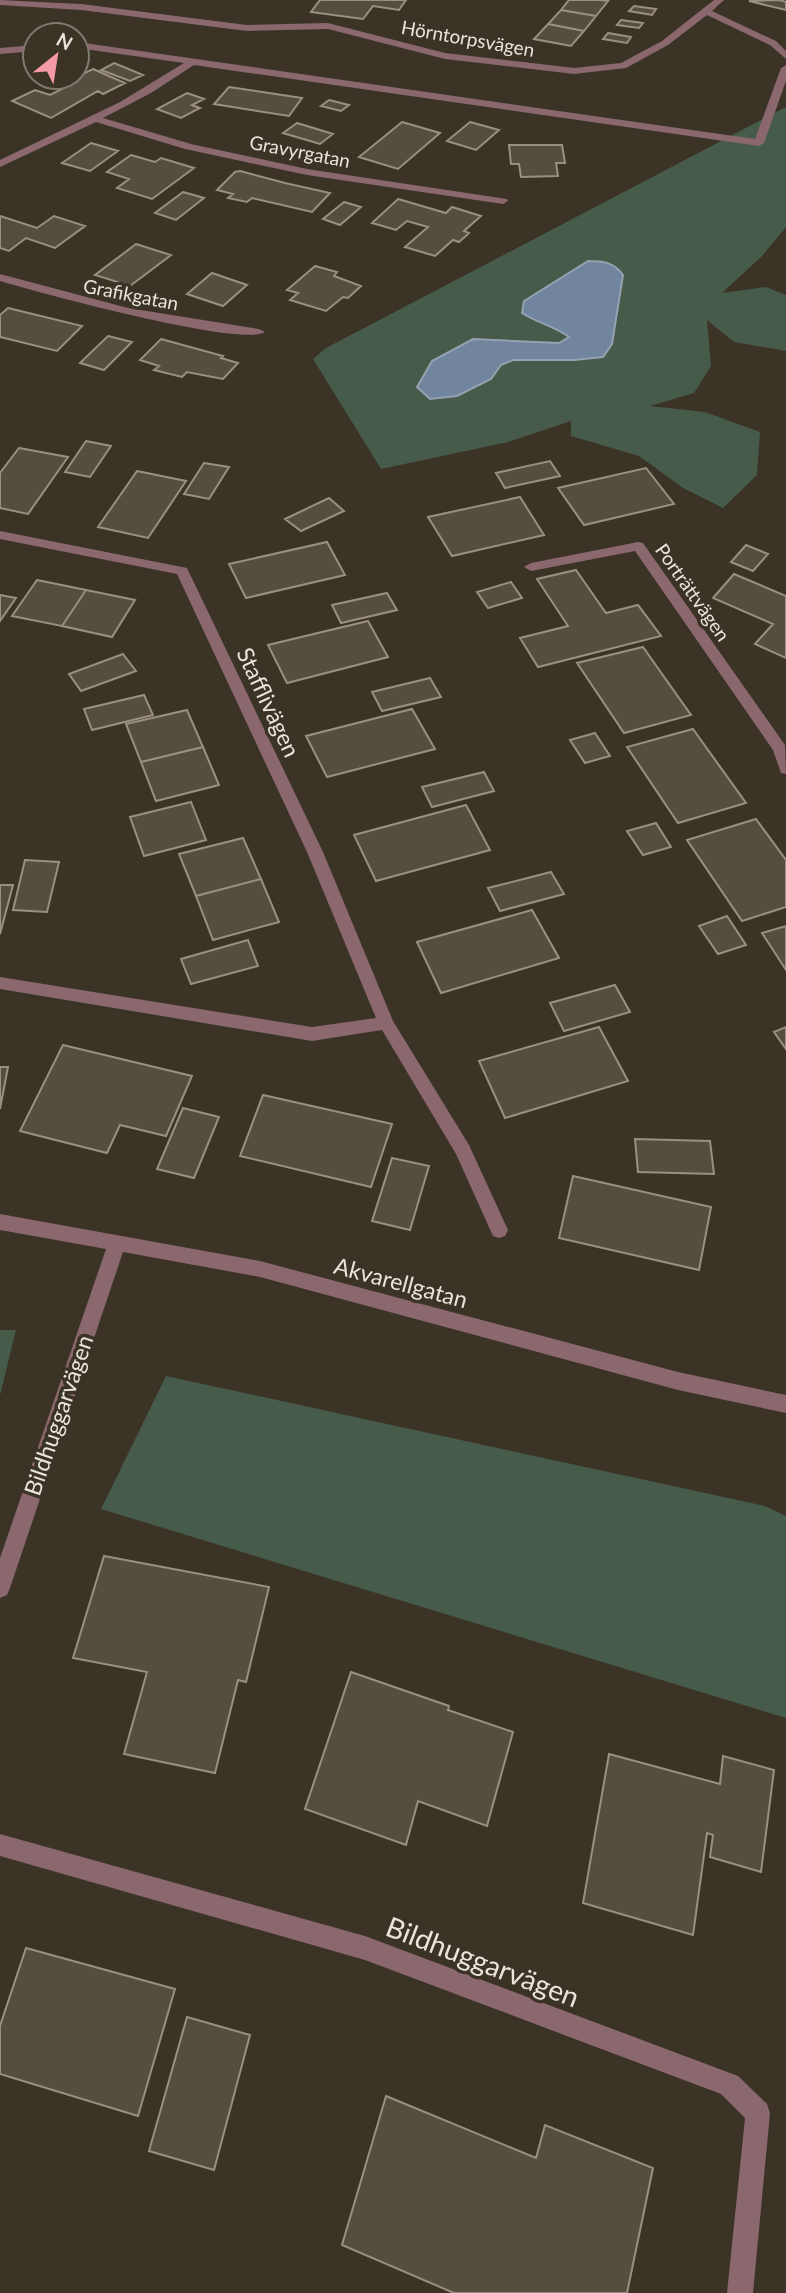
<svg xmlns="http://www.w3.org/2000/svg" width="786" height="2293" viewBox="0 0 786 2293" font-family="Lato,sans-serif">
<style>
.green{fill:#475b4a}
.water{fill:#71859e;stroke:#95a2b1;stroke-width:2}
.building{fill:#554d3f;stroke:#9a9081;stroke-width:2}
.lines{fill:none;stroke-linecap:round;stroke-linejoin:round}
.minor{fill:#8b676e;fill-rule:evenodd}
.labels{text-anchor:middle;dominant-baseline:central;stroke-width:7;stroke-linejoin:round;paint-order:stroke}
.far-street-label{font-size:19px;fill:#e9e4dc;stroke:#3b3326}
.street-label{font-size:23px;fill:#e9e4dc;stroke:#3b3326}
.near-street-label{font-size:28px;fill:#e9e4dc;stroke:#3b3326}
</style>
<rect width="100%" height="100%" fill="#3b3326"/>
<path class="green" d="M786,107V227L762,256L722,293L766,287L786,295V351L734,342L707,320L711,366L694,393L650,406L705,412L760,432L757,475L723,508L683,488L639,456L571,436V421L508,442L381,469L313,359L326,348Z
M0,1330H16L0,1395Z
M166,1376L765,1506L786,1516V1718L101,1509Z"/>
<path class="water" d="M588,261C603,261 614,262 623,275L612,344L603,357L574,360H513L501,365L491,379L457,396L430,399L417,387L432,361L473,339L559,343L569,337C555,326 537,323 522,313L524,301Z"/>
<path class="building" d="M320,0H406L399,10L373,6L363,19L311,12Z
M569,0H600L608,1L596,16L561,10Z
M780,0L786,2V10L749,1Z
M634,6L656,9L652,15L629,11Z
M561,10L596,16L584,31L548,24Z
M621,20L643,23L639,28L617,25Z
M548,24L584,31L571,46L534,39Z
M608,33L631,37L627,43L603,39Z
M114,63L143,75L130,81L101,70Z
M93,69L125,83L103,94L98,91L51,118L12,101L35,90L50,95L76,82L70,80Z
M229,87L302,98L289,116L214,104Z
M187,93L204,99L192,105L200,108L181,118L157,109Z
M329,100L349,105L341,111L321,106Z
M402,122L440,133L398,169L359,157Z
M470,122L499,130L476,150L447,141Z
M297,123L333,134L320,144L283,133Z
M91,143L118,151L90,171L62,163Z
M509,145H562L565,163H556L558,176L521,177L519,164H511Z
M131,155L155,162L161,158L194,168L152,199L117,188L129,179L107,172Z
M240,171L285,183L330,193L312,212L252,198L247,202L228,198L233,194L217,190L235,172Z
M183,192L204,198L176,220L155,213Z
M398,199L446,213L452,207L481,216L464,231L469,233L459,242L453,240L435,256L405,247L428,227L407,221L396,230L372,223Z
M344,202L361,207L340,225L323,219Z
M0,216L37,228L54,216L85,226L55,248L26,238L9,251L0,248Z
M136,244L171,255L130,286L95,275Z
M315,266L337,272L334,276L361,286L348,298L343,297L326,311L290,300L298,293L287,290Z
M212,273L247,285L223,306L187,294Z
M8,308L82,326L57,351L0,337V315Z
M108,336L132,342L104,370L80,363Z
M161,339L223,356L221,358L238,363L223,379L187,372L182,377L154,370L159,366L140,360Z
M86,441L111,446L90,477L65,472Z
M19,448L68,457L28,514L0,508V473Z
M550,461L560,476L505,488L496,473Z
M204,463L229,467L209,499L184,494Z
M646,468L674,504L584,525L558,488Z
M137,471L186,481L148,538L98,527Z
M520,497L544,535L452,556L428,517Z
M329,498L344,511L301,531L285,519Z
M327,542L345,575L246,598L229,564Z
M746,545L768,554L753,571L731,562Z
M576,570L606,613L638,605L661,636L538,667L520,638L568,626L537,579Z
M734,574L786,596V658L755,644L773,624L713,598Z
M37,580L86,590L62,626L12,616Z
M511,582L522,598L488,608L477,592Z
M86,590L135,600L112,637L62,626Z
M387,593L397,610L341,623L332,605Z
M0,595L16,598L0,621Z
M368,621L388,657L287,683L268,645Z
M643,647L691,715L624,733L577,663Z
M123,654L136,671L81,691L69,674Z
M430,678L441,697L382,711L372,692Z
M144,695L153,715L92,730L84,709Z
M412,709L435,749L327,777L306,736Z
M187,710L203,747L141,762L126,724Z
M693,729L746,803L678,823L627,747Z
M595,733L610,756L585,763L570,740Z
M203,747L219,785L156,801L141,762Z
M484,772L494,791L432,807L422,787Z
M191,802L206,840L144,856L130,817Z
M466,805L490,850L376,881L354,835Z
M756,819L786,860V907L742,921L687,840Z
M656,823L671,847L643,855L627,831Z
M243,838L261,879L196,896L179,854Z
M25,860L59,862L47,912L13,910Z
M551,872L564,894L500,911L488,888Z
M261,879L279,922L213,940L196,896Z
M0,885H13L0,934Z
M532,910L559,958L441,993L417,942Z
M727,916L746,945L718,954L699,926Z
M786,926V970L762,933Z
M248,940L258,966L191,984L181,959Z
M615,985L630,1012L564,1031L550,1003Z
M599,1027L628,1081L505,1118L479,1061Z
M786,1027V1049L774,1032Z
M63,1045L192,1076L166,1136L120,1125L107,1153L20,1131Z
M0,1067H8L0,1109Z
M263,1095L392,1124L371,1187L240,1156Z
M183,1108L219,1117L194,1178L157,1169Z
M635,1139L710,1141L714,1174L638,1172Z
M392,1158L429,1166L410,1230L372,1221Z
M573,1176L711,1207L699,1270L559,1238Z
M104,1556L269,1587L246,1682L238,1680L215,1773L124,1754L147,1672L73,1658Z
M351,1672L449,1706L448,1710L513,1732L487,1826L418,1801L406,1845L305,1809Z
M609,1754L720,1784L723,1756L774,1770L761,1872L710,1857L713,1835L707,1833L693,1935L583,1903Z
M26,1948L175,1989L138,2116L0,2074V2026Z
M187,2017L250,2035L214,2170L149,2151Z
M386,2096L536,2158L545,2125L653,2168L627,2293H454L342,2245Z"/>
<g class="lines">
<path class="minor" d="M0,0L81,4L247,25L328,23L445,53L574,68L621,63L662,41L714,0H724L712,11L776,41L786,51V59L770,45L707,15L668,45L626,68L574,74L445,59L328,29L247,31L81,10L0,5Z
M77,42L755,139L781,68L786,65V81L764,143L759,146L194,65L151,93L103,118L191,144L307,169L507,199L508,201L503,204L307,175L185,149L96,122L0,167V160L120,102L184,63L77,48Z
M35,45V51L0,54V48Z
M0,274L128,308L259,329L265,332C243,348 36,292 0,281Z
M0,531L187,568L323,852L393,1021L469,1145L508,1230L505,1236L499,1238L493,1236L456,1154L382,1030L312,1041L0,989V977L312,1027L376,1018L307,852L177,574L0,539Z
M638,542L643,543L785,745L786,774L781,773L773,750L635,551L531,571L524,567L531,563Z
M0,1214L260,1261L678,1372L786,1395V1413L678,1390L260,1277L123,1252L10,1588L7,1595L0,1598V1558L106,1249L0,1230Z
M0,1834L365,1936L738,2076L767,2104L770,2113L753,2293H727L745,2118L721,2094L365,1960L0,1856Z"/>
</g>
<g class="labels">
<g class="far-street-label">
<text transform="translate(468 38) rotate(10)">Hörntorpsvägen</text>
<text transform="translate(300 151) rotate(11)">Gravyrgatan</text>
<text transform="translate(131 294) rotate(11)">Grafikgatan</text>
<text transform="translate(693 592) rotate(55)">Porträttvägen</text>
</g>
<g class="street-label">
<text transform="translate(269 702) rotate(65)">Stafflivägen</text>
<text transform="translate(401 1282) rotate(15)">Akvarellgatan</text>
<text transform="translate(58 1415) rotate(-71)">Bildhuggarvägen</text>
</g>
<g class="near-street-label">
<text transform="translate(483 1961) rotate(21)">Bildhuggarvägen</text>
</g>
</g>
<g transform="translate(56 56) rotate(30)"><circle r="33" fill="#3b3326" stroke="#817a6f" stroke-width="2"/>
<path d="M0-5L12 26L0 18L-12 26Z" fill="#f49aa4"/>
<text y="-10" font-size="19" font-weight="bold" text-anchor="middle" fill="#e9e4dc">N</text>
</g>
</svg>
